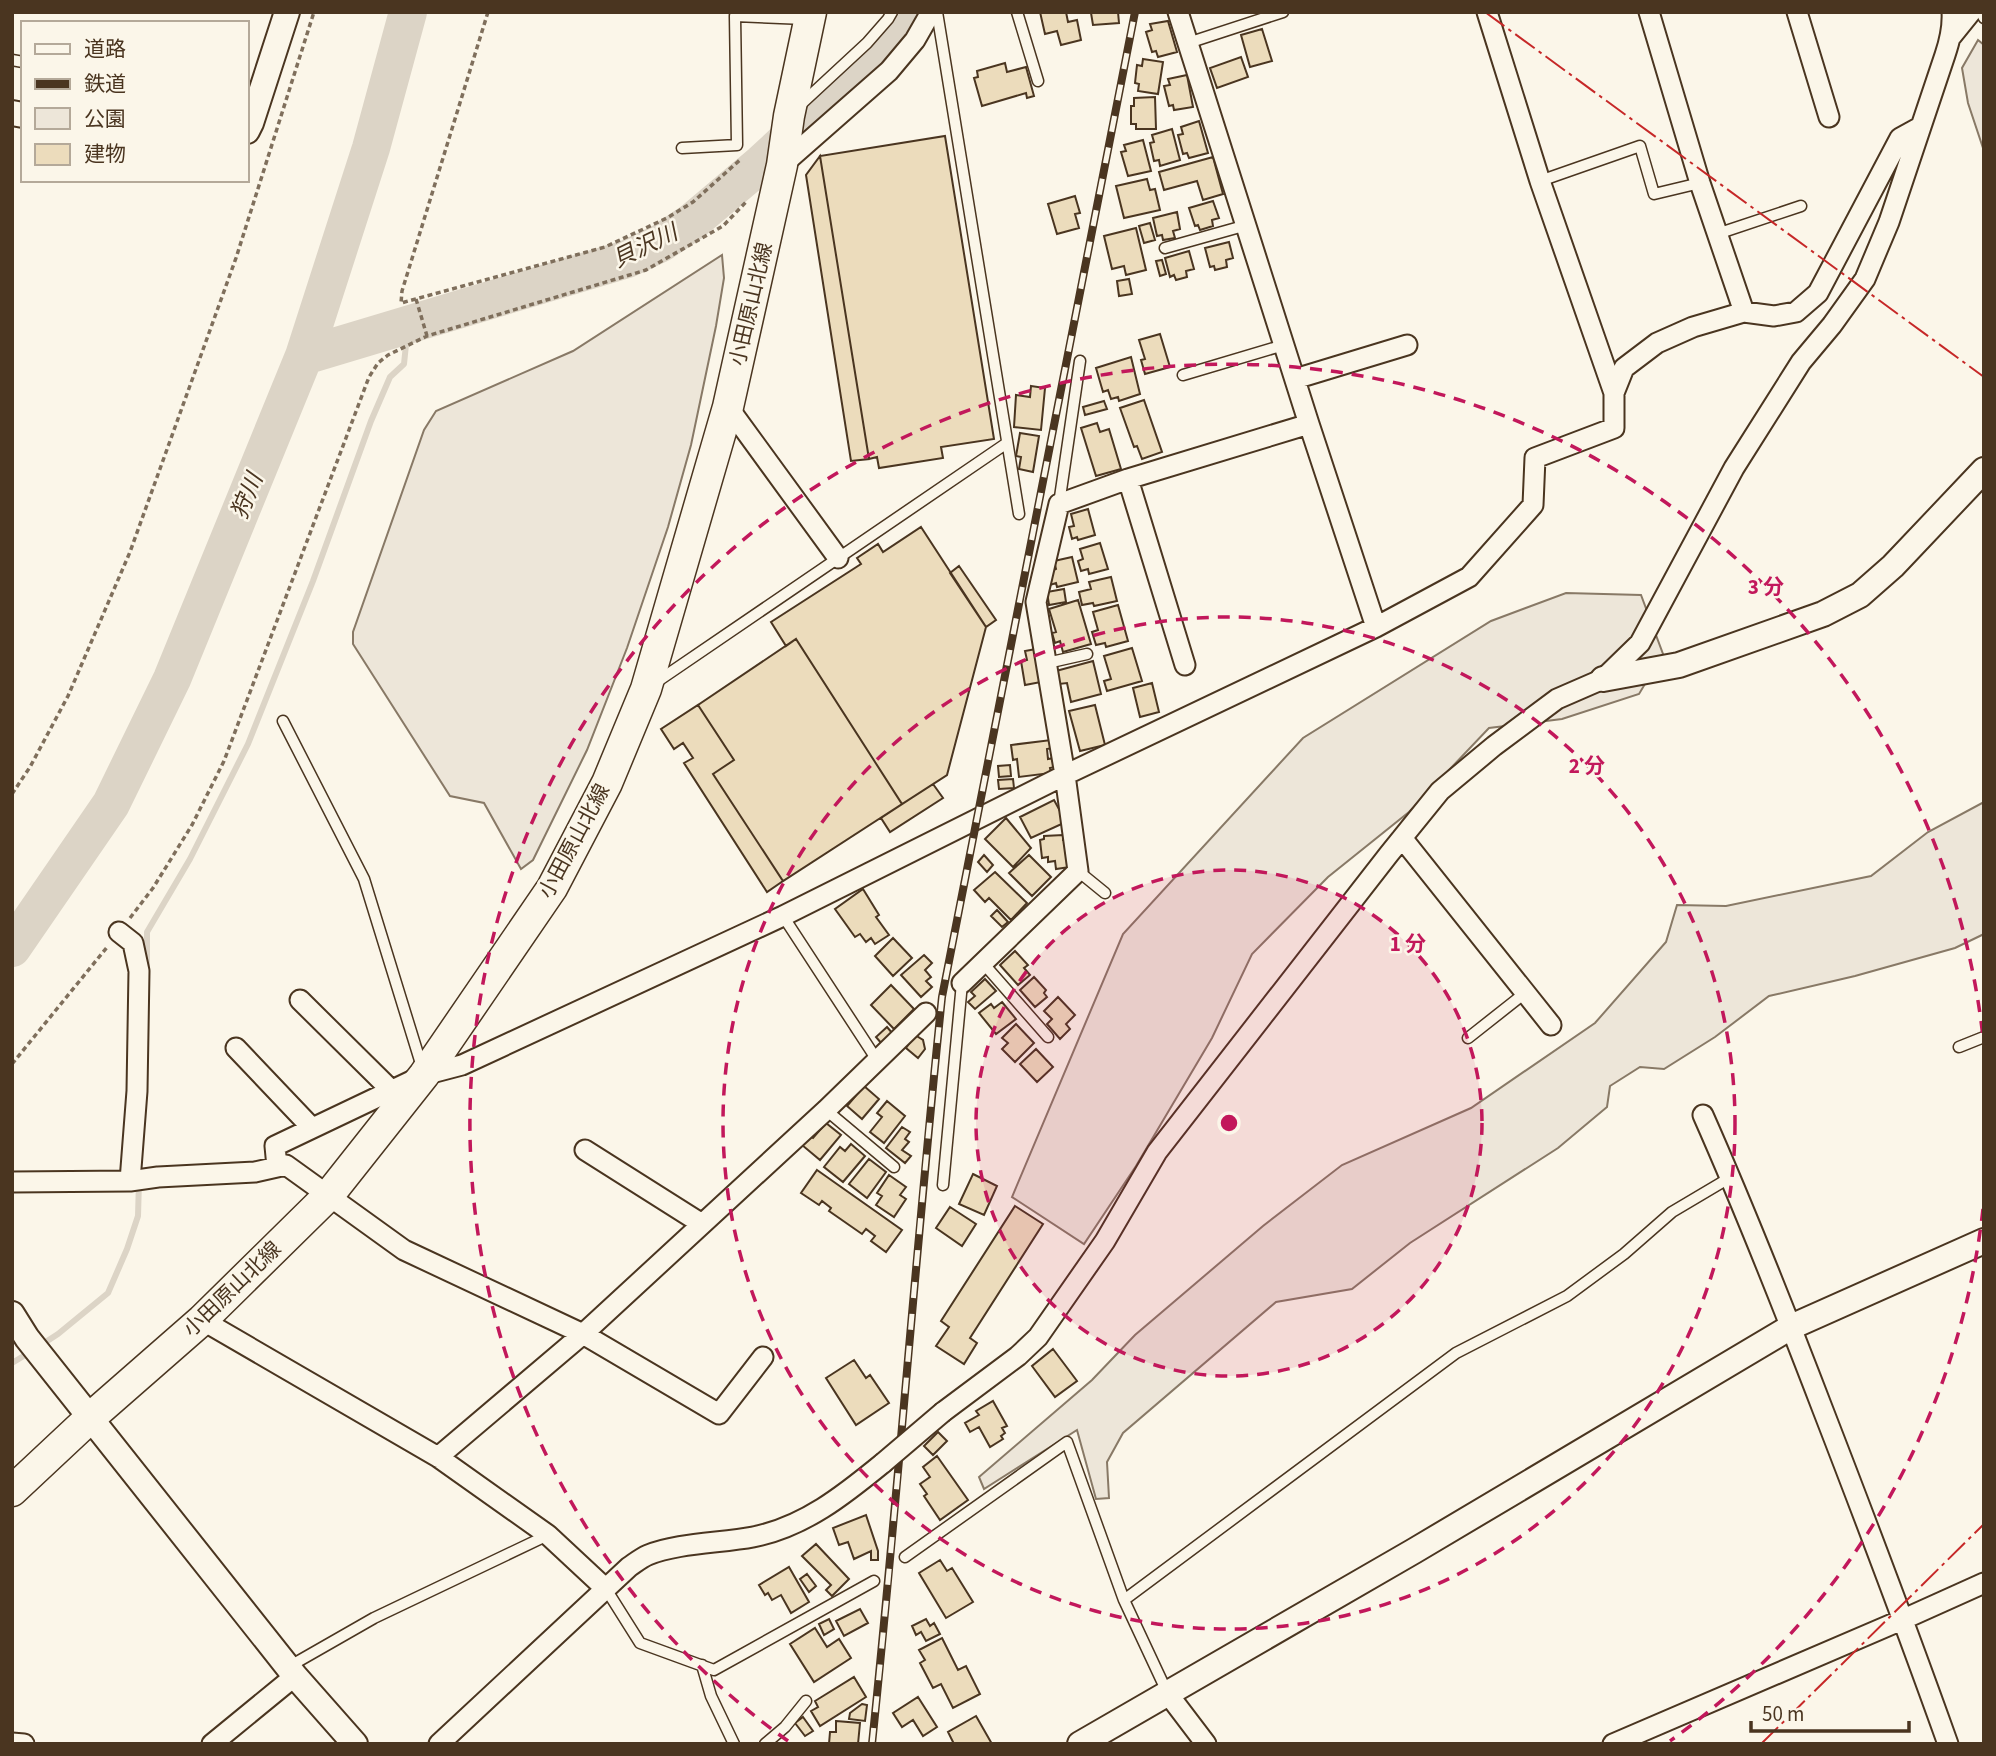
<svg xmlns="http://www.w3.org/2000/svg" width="1996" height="1756" viewBox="0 0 1996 1756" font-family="'Source Sans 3','Noto Sans JP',sans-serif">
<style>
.green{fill:#ede6d9;stroke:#887966;stroke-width:2}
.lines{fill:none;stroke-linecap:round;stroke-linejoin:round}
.stream{stroke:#dcd4c6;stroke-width:6}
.river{stroke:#dcd4c6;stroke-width:38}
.building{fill:#ecdcbc;stroke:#4a3520;stroke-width:2}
.service-casing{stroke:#4a3520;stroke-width:13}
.minor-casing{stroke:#4a3520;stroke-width:23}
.tertiary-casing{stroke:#4a3520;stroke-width:28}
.primary-casing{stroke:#4a3520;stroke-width:33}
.path{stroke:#7f6f5c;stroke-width:3.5;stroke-dasharray:5 3.5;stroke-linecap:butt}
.service{stroke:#fbf6e9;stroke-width:10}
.minor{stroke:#fbf6e9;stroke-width:19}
.tertiary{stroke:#fbf6e9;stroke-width:24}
.primary{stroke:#fbf6e9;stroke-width:30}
.rail-casing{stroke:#4a3520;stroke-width:8}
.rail{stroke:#fbf6e9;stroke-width:5;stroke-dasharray:16;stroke-linecap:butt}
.minor-bridge-casing{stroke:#4a3520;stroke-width:23;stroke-linecap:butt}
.minor-bridge{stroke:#fbf6e9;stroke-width:19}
.power{stroke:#c62828;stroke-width:2;stroke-dasharray:24 5 3.5 5;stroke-linecap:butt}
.ring{fill:none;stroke:#c2185b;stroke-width:3.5;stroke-dasharray:12 9}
.labels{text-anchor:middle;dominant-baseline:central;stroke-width:5;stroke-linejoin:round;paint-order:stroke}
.street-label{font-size:21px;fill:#4a3520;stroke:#fbf6e9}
.water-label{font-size:23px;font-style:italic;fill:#4a3520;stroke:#fbf6e9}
.centre{fill:#c2185b;stroke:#fbf6e9;stroke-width:3.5}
.ring-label{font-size:21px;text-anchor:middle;font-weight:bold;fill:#c2185b;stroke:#fbf6e9;stroke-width:5;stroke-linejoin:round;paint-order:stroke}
</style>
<rect width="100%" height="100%" fill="#fbf6e9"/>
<path class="green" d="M1978,40L1984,45V151L1968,103L1962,68Z
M722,255L724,278L716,326L691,445L668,527L627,648L587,750L533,860L521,869L484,803L450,796L353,644V632L424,430L436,411L573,351Z
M1566,593L1641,595L1663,654L1639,694L1562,719L1489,728L1409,812L1328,877L1252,954L1212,1038L1136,1166L1084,1244L1012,1197L1123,934L1303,738L1491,621Z
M1984,802V934L1955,948L1855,976L1769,996L1715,1037L1664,1069L1640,1067L1610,1086L1607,1107L1558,1148L1410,1243L1352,1289L1276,1302L1123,1433L1107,1462L1109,1498L1096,1499L1077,1430L984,1489L979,1477L1092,1380L1135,1335L1263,1226L1342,1165L1471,1108L1595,1023L1666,942L1677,905L1726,906L1871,876L1928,832Z"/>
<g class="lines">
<path class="stream" d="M147,971V932L190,859L248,744L313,581L371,421L390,377L404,364L408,325
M41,1345L58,1334L108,1293L127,1249L138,1216L139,1181
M12,1363L32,1351"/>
<path class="river" d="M304,356L627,259L661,243L692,222L762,163L902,33L912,12
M12,948L111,804L172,679L304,356L371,148L408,12"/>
</g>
<path class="building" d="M1040,12H1066L1068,22L1077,20L1081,40L1061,45L1057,31L1045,34Z
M1118,12L1119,23L1093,25L1091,13Z
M1168,21L1177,52L1158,57L1156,51L1152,52L1146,32L1152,30L1150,24Z
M1262,29L1272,61L1250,67L1241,35Z
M1241,57L1248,77L1217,88L1210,68Z
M1143,59L1163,62L1158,94L1138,91L1139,84L1135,83L1137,65L1142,66Z
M1005,63L1007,72L1026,67L1034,96L1027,98L1026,93L982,106L974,78L978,77L977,71Z
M1187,75L1193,107L1174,110L1173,105L1169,106L1164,86L1170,85L1168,79Z
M1155,97L1156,129H1136V124H1131V106H1134V98Z
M1199,121L1208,153L1189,158L1187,153L1183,154L1178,135L1183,134L1181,127Z
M1172,129L1180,160L1160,166L1159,160L1154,161L1150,143L1154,142L1152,135Z
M945,136L994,439L941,447L943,458L879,468L877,457L869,459L820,156Z
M1143,140L1151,171L1128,176L1121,152L1126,151L1124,145Z
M820,156L869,459L851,461L806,175Z
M1213,157L1223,194L1203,200L1197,181L1164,190L1159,172Z
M1147,179L1150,190L1155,189L1160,210L1124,218L1116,186Z
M1075,196L1080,213L1075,214L1079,228L1057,234L1048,204Z
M1213,201L1219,218L1212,220L1213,226L1200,230L1198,225L1195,226L1189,208Z
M1177,212L1180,229L1173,231L1175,238L1163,240L1162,235L1157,236L1153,218Z
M1150,223L1155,240L1144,243L1139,226Z
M1136,228L1146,270L1126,275L1124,266L1112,269L1104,236Z
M1229,242L1233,258L1226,260L1227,267L1215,270L1214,266L1210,267L1205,248Z
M1189,251L1194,269L1186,271L1187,277L1176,280L1174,275L1170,277L1165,258Z
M1162,260L1166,274L1160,276L1156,261Z
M1129,279L1132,294L1119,296L1117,281Z
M1160,334L1170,367L1145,374L1141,360L1145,359L1139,340Z
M1131,357L1140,394L1119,401L1118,397L1111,399L1108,390L1103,392L1096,368Z
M1031,386L1045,388L1041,430L1014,427L1016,395L1030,397Z
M1144,400L1162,452L1142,459L1137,446L1134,447L1120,408Z
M1104,401L1107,409L1085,415L1083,407Z
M1097,423L1100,432L1109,429L1121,469L1096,476L1081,428Z
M1020,433L1039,436L1033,472L1019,469L1021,457L1016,456Z
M1088,509L1095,535L1078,540L1077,537L1072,539L1069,527L1074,526L1071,514Z
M921,527L986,627L947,775L902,804L796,639L786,646L771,622L861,564L857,558L878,544L883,552Z
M1100,543L1108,569L1089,574L1088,569L1081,571L1078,561L1083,559L1080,549Z
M1072,557L1078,582L1057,587L1056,583L1050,585L1048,576L1052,575L1051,571L1056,569L1054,561Z
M959,566L996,620L986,627L950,573Z
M1111,577L1117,601L1094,606L1093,603L1082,605L1079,592L1091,589L1089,582Z
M1064,589L1066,602L1049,605L1047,592Z
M1078,600L1091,644L1063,652L1060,641L1055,643L1052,633L1056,632L1049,609Z
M1118,605L1128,641L1106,647L1105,643L1096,645L1092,632L1098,630L1093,612Z
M796,639L902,804L783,881L713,774L734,760L698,705Z
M1132,648L1142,681L1107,691L1104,681L1111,679L1104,656Z
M1036,649L1041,682L1025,685L1021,661L1027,660L1025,651Z
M1093,661L1101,694L1071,702L1067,683L1059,684L1056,671Z
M1152,683L1159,712L1140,717L1133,688Z
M698,705L734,760L713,774L783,881L767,892L684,763L693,758L683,743L674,749L661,729Z
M1095,705L1105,745L1080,751L1069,711Z
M1051,740L1052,748L1047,749L1048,759L1054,758L1055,767L1050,768L1051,773L1019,777L1017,759L1013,760L1011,745Z
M1010,765L1011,776L999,777L998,766Z
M1013,779L1014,788L999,789L998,780Z
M933,784L943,798L890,832L881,818Z
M1054,800L1066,822L1031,838L1020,817Z
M1006,818L1031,848L1013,867L985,839Z
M1063,835V840H1068L1070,867L1056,869L1055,861L1048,862V857L1042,858L1040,840L1044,839V836Z
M984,855L993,865L987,872L978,862Z
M1029,855L1051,877L1032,896L1009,873Z
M995,872L1027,903L1011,920L989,898L985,902L974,890Z
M863,889L879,915L876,917L889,935L875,944L871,938L866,942L860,934L855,937L835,909Z
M997,910L1008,922L1002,927L991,916Z
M893,938L912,958L893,976L875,956Z
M1015,951L1028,965L1024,968L1030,975L1018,985L1000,965Z
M924,955L932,963L925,970L931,977L926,981L932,987L921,997L901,975Z
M1034,977L1046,990L1044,993L1047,997L1035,1007L1020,990Z
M985,979L996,991L975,1009L968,1002L975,996L971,992Z
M891,985L914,1009L894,1029L871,1005Z
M1058,997L1075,1015L1066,1024L1070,1029L1060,1039L1047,1024L1052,1019L1044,1011Z
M1002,1002L1016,1019L996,1034L979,1013L991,1004L994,1008Z
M1016,1024L1034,1043L1015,1062L1002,1049L1008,1043L1002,1038Z
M887,1027L893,1034L882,1044L876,1037Z
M915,1035L923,1040L925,1049L918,1058L906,1048Z
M1036,1049L1053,1067L1037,1082L1020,1064Z
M864,1086L879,1099L862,1119L847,1106Z
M887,1101L905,1116L884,1143L870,1132L882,1117L877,1113Z
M826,1123L841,1135L820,1160L802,1145L810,1136L813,1138Z
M902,1127L910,1132L905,1139L909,1142L902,1150L911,1156L905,1163L886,1148Z
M851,1144L865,1156L843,1182L824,1167L840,1147L845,1151Z
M869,1159L886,1172L867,1198L849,1184Z
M817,1170L902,1230L886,1252L871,1241L875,1236L866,1229L862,1234L829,1211L831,1208L822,1201L819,1205L801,1193Z
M973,1174L997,1186L984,1215L959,1204Z
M889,1175L906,1187L900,1195L906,1199L894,1217L876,1205L882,1196L877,1193Z
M1015,1206L1043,1224L970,1338L977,1343L964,1364L936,1346L949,1327L941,1321Z
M950,1207L976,1224L962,1246L936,1228Z
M1053,1349L1077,1381L1055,1397L1032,1366Z
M854,1360L866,1378L870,1375L889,1403L856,1425L826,1378Z
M993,1401L1007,1426L1002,1428L1005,1433L1001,1436L1003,1439L990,1447L979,1427L970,1432L965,1423L979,1415L976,1411Z
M938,1432L947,1441L933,1455L924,1446Z
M937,1456L968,1500L940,1520L924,1496L927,1494L920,1484L930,1477L923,1467Z
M866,1515L878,1551V1560H871V1551L854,1559L848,1542L839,1545L833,1528Z
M816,1544L849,1579L832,1596L826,1590L831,1585L802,1556Z
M940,1560L947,1571L952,1568L973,1602L946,1618L919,1573Z
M789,1567L809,1602L791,1613L781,1595L772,1600L768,1593L765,1595L759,1585Z
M807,1574L816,1586L809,1592L800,1579Z
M860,1609L868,1623L844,1636L836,1621Z
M829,1619L834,1629L824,1635L819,1624Z
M926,1619L930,1626L934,1623L940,1634L926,1641L921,1632L916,1635L912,1626Z
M815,1628L827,1647L839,1639L851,1658L814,1682L790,1644Z
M942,1638L958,1670L966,1666L980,1694L953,1708L941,1684L933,1688L920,1663L925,1660L919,1650Z
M854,1677L866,1697L820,1726L811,1711L818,1707L815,1701Z
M918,1697L937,1727L923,1736L913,1720L902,1727L893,1713Z
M862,1704L867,1705L865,1721L849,1719L850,1713Z
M976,1716L992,1744H954L948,1732Z
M803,1717L813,1731L805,1736L795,1723Z
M836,1721L860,1723L858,1744H829L830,1732H836Z"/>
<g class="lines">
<defs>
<path id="service" d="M937,12L1019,514
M1017,12L1038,81
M1981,12L1984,18
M1188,43L1283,12
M12,60L23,62
M799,106L867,43L888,19L892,12
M682,148L737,145L735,16L805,19
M1540,181L1640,146L1654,194L1700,183
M1717,234L1801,206
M1165,248L1247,225
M1183,375L1284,345
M1059,504L1080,361
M1047,663L1087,654
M655,683L1007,443
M283,721L364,879L422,1067
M1078,871L1105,893
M783,916L877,1060
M983,963L1048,1037
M1468,1038L1525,993
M1959,1047L1984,1037
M826,1110L894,1167
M943,1185L962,983
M905,1557L1067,1442L1124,1600L1167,1692
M606,1589L640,1643L714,1670L874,1581
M1124,1600L1456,1353L1567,1296L1624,1254L1672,1212L1731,1177
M702,1665L711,1696L734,1744
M290,1666L374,1618L548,1535
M765,1744L785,1727L806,1701"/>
<path id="minor" d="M1178,12L1309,424L1376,627
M1487,12L1540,181L1614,393
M1649,12L1700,183L1744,312
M1797,12L1829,117
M1950,38L1971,12
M782,165L889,71L915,40L931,12
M1295,379L1407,345
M728,407L838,558
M1128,479L1185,665
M1402,838L1551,1025
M119,932L133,943L139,971L137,1091L130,1181
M962,983L1078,871L1065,775L1036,602L1059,504L1128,479L1309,424
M300,1000L392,1091
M236,1048L312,1128
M1703,1115C1746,1212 1785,1311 1823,1410C1866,1521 1908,1632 1948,1744
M585,1150L702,1224
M277,1167L275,1146L424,1075L462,1065L783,916L1065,775L1376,627L1469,577L1533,505L1535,458L1614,428V393L1624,368L1657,343L1693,327L1744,312L1774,316L1796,312L1818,293L1900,138L1920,127
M12,1182L130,1181L158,1177L255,1172L286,1165L404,1250L583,1334L719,1414L763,1357
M202,1320L438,1457L548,1535L606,1589
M943,1412L1018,1356L1038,1337L1105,1241L1157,1152L1389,854L1440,791L1494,746L1557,699L1603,679L1640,643L1734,468L1801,362L1832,325L1865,279L1889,222L1945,55C1950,40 1953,28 1952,12
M438,1457L583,1334L826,1110L926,1013
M1168,1694L1206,1744
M12,1743L24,1744
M212,1744L295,1676
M439,1744L629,1567C635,1563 641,1558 648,1555C676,1543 722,1543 753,1537C804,1527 844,1495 883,1463
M1613,1744L1904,1619L1984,1583"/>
<path id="tertiary" d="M12,113L23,115
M247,131L251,123L287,12
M1603,679L1679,665L1823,614L1860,595L1893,566L1984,470
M12,1314L27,1338L295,1676L355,1744
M1080,1744L1414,1551L1791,1327L1984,1241"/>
<path id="primary" d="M12,1491L90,1418L202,1320L329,1195L424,1075L552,888L607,783L646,689L728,407L782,165L789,116L811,12"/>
</defs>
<use href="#service" class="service-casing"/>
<use href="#minor" class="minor-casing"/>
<use href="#tertiary" class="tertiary-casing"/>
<use href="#primary" class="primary-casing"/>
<path class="path" d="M488,12L402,291L401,303L605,247L667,218L693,202L741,159
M416,299L427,336
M12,794L30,767L68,696L130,552L236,258L314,12
M130,918L153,888L192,825L224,761L369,377L378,363L388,355L427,336L646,270L723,226L746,202
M12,1064L108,946"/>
<use href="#service" class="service"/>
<use href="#minor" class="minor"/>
<use href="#tertiary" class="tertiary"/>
<use href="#primary" class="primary"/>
<defs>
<path id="rail" d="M872,1744C898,1495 916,1246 942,997L1135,12"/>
</defs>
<use href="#rail" class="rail-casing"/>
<use href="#rail" class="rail"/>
<defs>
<path id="minor-bridge" d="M883,1463L943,1412"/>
</defs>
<use href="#minor-bridge" class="minor-bridge-casing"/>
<use href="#minor-bridge" class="minor-bridge"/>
<path class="power" d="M1485,12L1984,377
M1761,1744L1984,1524"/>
</g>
<circle cx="1229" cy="1123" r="253" fill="#c2185b" fill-opacity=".12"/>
<g class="ring">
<circle cx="1229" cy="1123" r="253"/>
<circle cx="1229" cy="1123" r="506"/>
<path d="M1983 1209A759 759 0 0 1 1670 1741M788 1741A759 759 0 1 1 1983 1037"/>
</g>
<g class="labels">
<g class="street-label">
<text transform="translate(751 304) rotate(-77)">小田原山北線</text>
<text transform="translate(574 841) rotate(-62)">小田原山北線</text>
<text transform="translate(232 1289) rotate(-44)">小田原山北線</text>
</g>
<g class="water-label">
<text transform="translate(645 246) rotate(-26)">貝沢川</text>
<text transform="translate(247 496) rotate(-68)">狩川</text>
</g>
</g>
<circle cx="1229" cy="1123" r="10" class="centre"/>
<g class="ring-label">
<text x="1766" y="594">3 分</text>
<text x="1587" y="773">2 分</text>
<text x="1408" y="951">1 分</text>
</g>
<rect width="1996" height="1756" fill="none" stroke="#4a3520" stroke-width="28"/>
<rect x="21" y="21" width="228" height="161" fill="#fbf6e9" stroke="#b4a999" stroke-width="2"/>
<rect x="35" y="44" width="35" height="10" fill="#fbf6e9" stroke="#b4a999" stroke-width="2"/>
<text x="84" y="56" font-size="21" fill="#4a3520">道路</text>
<rect x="35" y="79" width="35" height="10" fill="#4a3520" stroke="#b4a999" stroke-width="2"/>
<text x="84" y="91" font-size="21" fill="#4a3520">鉄道</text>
<rect x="35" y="108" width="35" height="21" fill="#ede6d9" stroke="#b4a999" stroke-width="2"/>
<text x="84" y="126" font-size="21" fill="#4a3520">公園</text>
<rect x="35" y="144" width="35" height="21" fill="#ecdcbc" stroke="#b4a999" stroke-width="2"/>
<text x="84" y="161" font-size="21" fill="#4a3520">建物</text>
<path d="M1751 1721v10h158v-10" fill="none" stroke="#4a3520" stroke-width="3.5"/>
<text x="1762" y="1721" font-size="21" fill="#4a3520" stroke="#fbf6e9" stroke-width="5" paint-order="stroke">50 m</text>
</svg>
